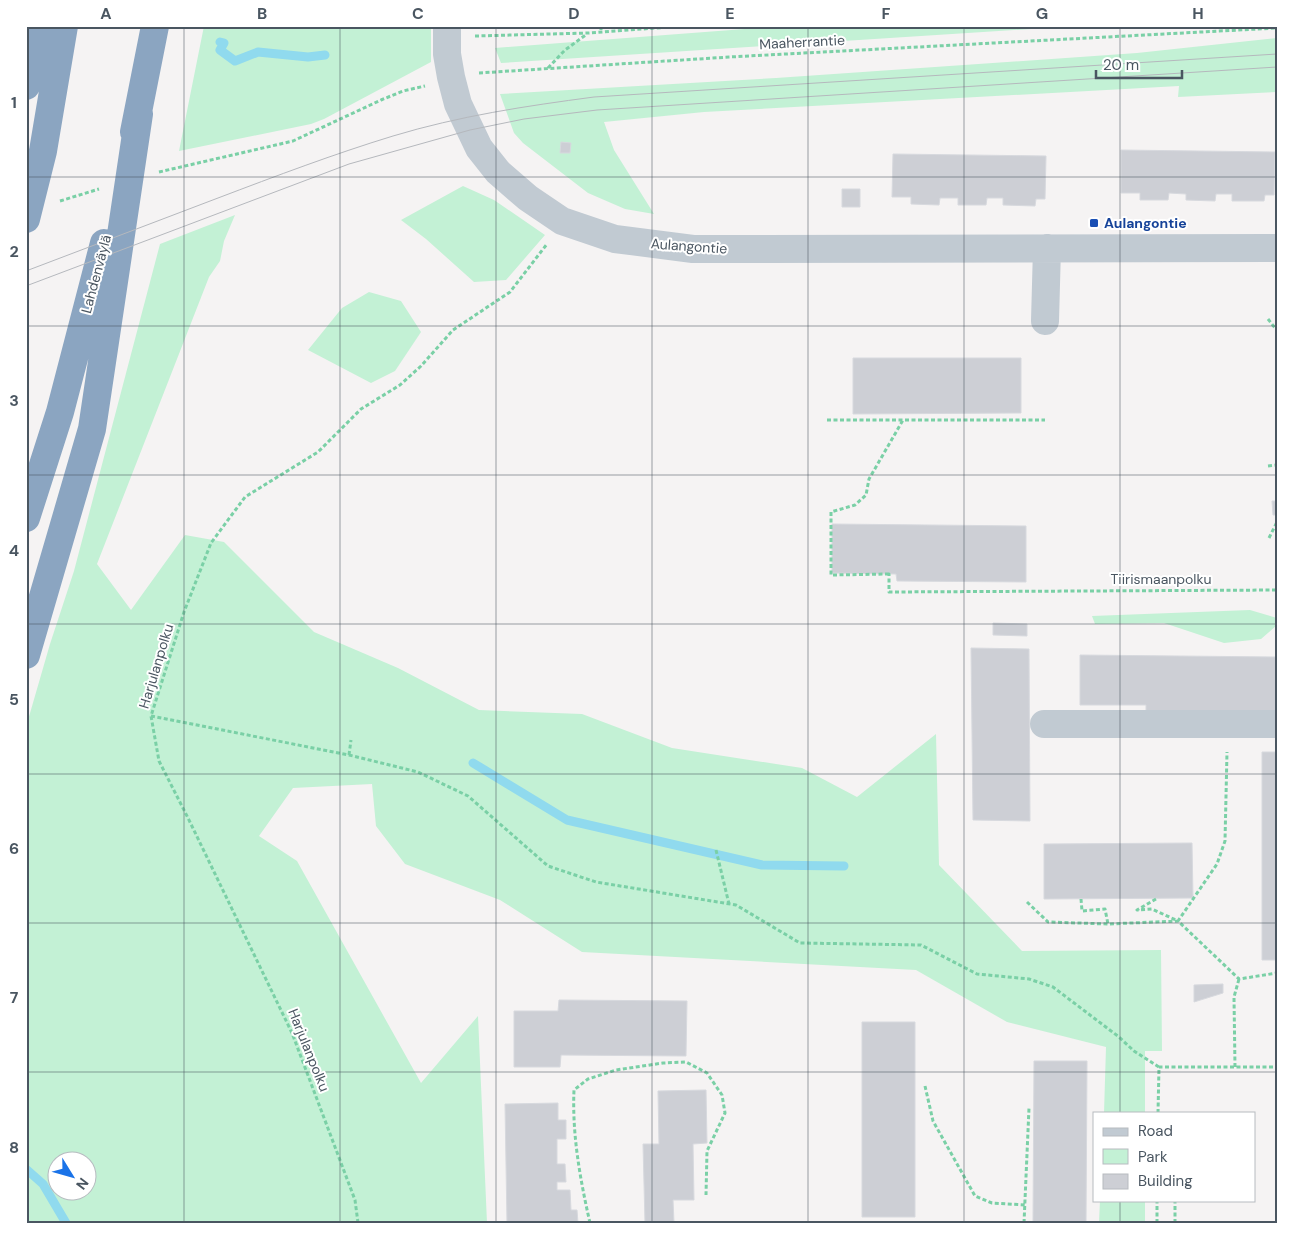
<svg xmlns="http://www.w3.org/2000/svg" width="1303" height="1249" viewBox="0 0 1303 1249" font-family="'DM Sans',sans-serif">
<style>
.green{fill:#c3f1d5;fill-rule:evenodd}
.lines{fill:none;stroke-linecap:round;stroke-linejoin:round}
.stream{stroke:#90daee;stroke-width:9}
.building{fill:#cdcfd5;stroke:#d7d9de}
.path{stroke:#7ad0a6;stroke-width:3;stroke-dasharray:4 2.5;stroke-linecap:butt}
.minor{stroke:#c1cad2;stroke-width:28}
.highway{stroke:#8ba5c1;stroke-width:28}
.tram{stroke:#b5b8bd;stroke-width:1}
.grid{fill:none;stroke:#4a5661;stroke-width:1;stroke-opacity:0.55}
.transit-dot{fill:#1a4fb4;stroke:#fff;stroke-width:2}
.labels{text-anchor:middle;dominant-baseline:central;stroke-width:4;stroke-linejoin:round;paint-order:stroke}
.street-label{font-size:14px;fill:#4a5661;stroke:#fff}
.transit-label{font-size:14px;font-weight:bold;fill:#164399;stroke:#fff;text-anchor:start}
.neatline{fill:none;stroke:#4a5661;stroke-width:2}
.grid-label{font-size:16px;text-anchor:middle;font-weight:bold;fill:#4a5661}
</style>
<rect width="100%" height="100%" fill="#f5f3f3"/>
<path class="green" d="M204,26H431V62L324,119L311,124L179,151Z
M784,26H1077L501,63L495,48Z
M1277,38V92L1178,97L1179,86L704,112L604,122L614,150L654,214L625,209L588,193L523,143L514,133L500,94L776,78L1137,53Z
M463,186L494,200L545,235L506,280L474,282L426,239L401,220Z
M235,215L224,241L220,261L209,277L97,564L131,610L185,535L224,542L314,632L398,668L479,710L582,714L672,748L802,768L857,797L936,734L939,865L1022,951L1161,950L1162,1051H1145V1113H1104L1106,1047L1007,1022L916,970L582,952L500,900L405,864L376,826L372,784L293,788L259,836L297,861L421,1083L478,1016L487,1223H26V727L50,644L74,571L160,244ZM58,1162H88V1192H58Z
M369,292L401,301L421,332L395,371L371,383L308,350L342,308Z
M1250,610L1277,618V625L1261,639L1224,643L1164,623L1095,624L1092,616Z
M1100,1200H1145V1223H1099Z"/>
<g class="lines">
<path class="stream" d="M220,42L224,43L220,50L235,61L258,52L308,57L325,55
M473,763L567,820L762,865L844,866
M26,1169L43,1184L66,1223"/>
</g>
<path class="building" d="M561,142L571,143L570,153H560Z
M1121,150L1275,152L1274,195H1265L1264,201H1232V194H1216L1215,201L1186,200V194L1169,193L1168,200H1140V193H1121Z
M893,154L1046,156L1045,199H1036L1035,206L1003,205V198H987L986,205H958V198H940L939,205L911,204V197H892Z
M842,189H860V207H842Z
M853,358H1021V413L853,414Z
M1272,501H1277V515H1273Z
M832,524L1026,526V582L897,581L896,574L832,573Z
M993,623L1027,624V636L993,635Z
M971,648L1029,649L1030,821L973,820Z
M1080,655L1277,657V714L1146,713V705H1080Z
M1262,752H1277V960H1262Z
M1192,843L1193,898L1044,899V844Z
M1223,984V993L1194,1002V985Z
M559,1000L687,1001L686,1056L561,1055L560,1067H514V1011H558Z
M862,1022H915V1217H862Z
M1034,1061H1087L1086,1223H1033Z
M706,1090L707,1143L693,1144L694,1200H673L674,1223H645L643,1144H659L658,1091Z
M558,1103V1120H566V1139H557V1164H565L566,1182H557V1190H570L571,1210H577L578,1223H507L505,1104Z"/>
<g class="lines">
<path class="path" d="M601,26V32
M475,36L588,33L683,26
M548,68L565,50L587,34
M479,73L729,57L1277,28
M159,172L293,141L381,100L403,91L425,86
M60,201L99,189
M1268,319L1275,328H1277
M827,420H1045
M1268,466L1277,465
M1269,538L1277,522
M887,574H889V592L1277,590
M889,574L831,575V512L855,505L866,495L869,479L903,420
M151,716L349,755L418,772L468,796L548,866L596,882L736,905L800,943L921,945L977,974L1029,979L1053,987L1119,1037L1134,1051L1159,1067
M349,755L351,740
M716,850L729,904
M1081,899L1082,911L1105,909L1108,924
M1156,899L1137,910L1152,909L1178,921L1217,864L1225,841L1227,752
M1027,902L1048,922L1108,924L1178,921L1239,979L1277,973
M1235,1067L1234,997L1239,979
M925,1086L933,1121L975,1196L992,1203L1025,1205
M1158,1113L1159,1067H1277
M358,1223L355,1200L292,1033L188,818L159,761L151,716L184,612L211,543L245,497L318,452L361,409L400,385L421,366L453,330L510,292L547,244
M590,1223C580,1179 572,1134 574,1090L588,1079L616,1070L663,1063L686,1062L707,1073L722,1095L725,1113L707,1151L706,1195
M1024,1223L1029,1108
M1157,1223V1200
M1175,1223V1200"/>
<path class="minor" d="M447,26V54L451,77L458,104L479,148L498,172L528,198L562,221L615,239L693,249L1277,248
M1045,321L1047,248
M1044,724H1277"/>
<path class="highway" d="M26,86L42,26
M134,132L155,26
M26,219L43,151L64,26
M26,518L60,412L104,243
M26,655L92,429L139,114"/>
<path class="tram" d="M26,271C90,247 154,222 218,198C276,176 334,154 393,136C459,116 526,106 594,97L1277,54
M26,286L349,164L470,130L524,119L597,110L1277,67"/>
</g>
<path class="grid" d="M184,26V1223M340,26V1223M496,26V1223M652,26V1223M808,26V1223M964,26V1223M1120,26V1113M26,177H1277M26,326H1277M26,475H1277M26,624H1277M26,774H1277M26,923H1277M26,1072H1277M1120,1200V1223"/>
<rect class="transit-dot" x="1089" y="218" width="10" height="10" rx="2.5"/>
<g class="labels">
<g class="street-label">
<text transform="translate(802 42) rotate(-3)">Maaherrantie</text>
<text transform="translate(689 246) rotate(4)">Aulangontie</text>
<text transform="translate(96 274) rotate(-75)">Lahdenväylä</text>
<text x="1161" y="579">Tiirismaanpolku</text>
<text transform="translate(156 666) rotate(-73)">Harjulanpolku</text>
<text transform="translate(309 1050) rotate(68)">Harjulanpolku</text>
</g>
<g class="transit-label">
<text x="1104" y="223">Aulangontie</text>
</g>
</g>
<rect width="1303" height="1249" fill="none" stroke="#ffffff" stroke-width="55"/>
<rect x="1093" y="1112" width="162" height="90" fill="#ffffff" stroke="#b7bbc0"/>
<rect x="1103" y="1128" width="25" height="8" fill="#c1cad2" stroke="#b7bbc0"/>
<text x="1138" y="1136" font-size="15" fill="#4a5661">Road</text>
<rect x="1103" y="1149" width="25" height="15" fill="#c3f1d5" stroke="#b7bbc0"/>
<text x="1138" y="1162" font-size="15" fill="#4a5661">Park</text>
<rect x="1103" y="1174" width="25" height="15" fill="#cdcfd5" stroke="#b7bbc0"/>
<text x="1138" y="1186" font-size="15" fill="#4a5661">Building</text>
<g transform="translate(72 1176) rotate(127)"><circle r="24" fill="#ffffff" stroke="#b7bbc0"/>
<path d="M0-4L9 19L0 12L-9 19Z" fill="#1a73e8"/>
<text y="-8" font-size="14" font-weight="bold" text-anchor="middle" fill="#4a5661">N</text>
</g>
<path d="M1096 70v8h86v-8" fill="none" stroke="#4a5661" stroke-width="2.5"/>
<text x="1103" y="70" font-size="15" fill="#4a5661" stroke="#ffffff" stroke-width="4" paint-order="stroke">20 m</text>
<rect x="28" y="28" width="1248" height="1194" class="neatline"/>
<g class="grid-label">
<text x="106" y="19">A</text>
<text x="262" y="19">B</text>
<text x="418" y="19">C</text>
<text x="574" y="19">D</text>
<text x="730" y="19">E</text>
<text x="886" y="19">F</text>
<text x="1042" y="19">G</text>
<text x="1198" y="19">H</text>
<text x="14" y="108">1</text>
<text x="14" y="257">2</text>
<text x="14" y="406">3</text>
<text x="14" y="556">4</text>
<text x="14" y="705">5</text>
<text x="14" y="854">6</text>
<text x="14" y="1003">7</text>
<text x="14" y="1153">8</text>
</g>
</svg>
